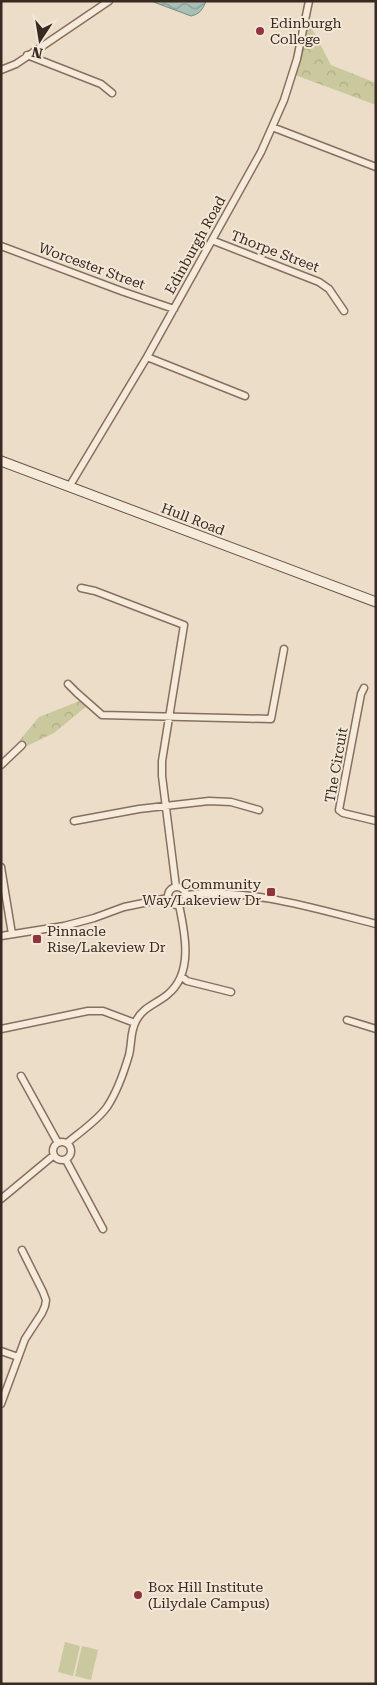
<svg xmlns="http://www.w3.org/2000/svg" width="377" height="1685" viewBox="0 0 377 1685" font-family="'Roboto Serif',serif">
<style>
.grass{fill:#c9c99d}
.park{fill:url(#park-crowns)}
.water{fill:url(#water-waves);stroke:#708e83}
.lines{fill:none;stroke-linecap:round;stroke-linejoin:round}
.street-casing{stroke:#866f5f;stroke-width:9}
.secondary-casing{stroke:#685142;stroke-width:11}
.street{stroke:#f6ebdb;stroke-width:6}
.secondary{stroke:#f6ebdb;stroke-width:9}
.poi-dot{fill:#90333e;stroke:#f3e8d7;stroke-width:2}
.labels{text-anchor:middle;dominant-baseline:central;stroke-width:4;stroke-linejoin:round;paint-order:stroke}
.poi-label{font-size:14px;fill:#382921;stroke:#f3e8d7;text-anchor:start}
.street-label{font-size:14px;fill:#382921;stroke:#f3e8d7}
</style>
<defs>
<pattern id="park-crowns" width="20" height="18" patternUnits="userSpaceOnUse" patternTransform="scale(1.25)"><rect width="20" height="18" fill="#c9c99d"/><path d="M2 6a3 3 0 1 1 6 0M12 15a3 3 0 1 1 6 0" fill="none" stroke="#adad87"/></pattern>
<pattern id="water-waves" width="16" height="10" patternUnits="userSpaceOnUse" patternTransform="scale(1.25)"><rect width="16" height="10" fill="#a9c0b6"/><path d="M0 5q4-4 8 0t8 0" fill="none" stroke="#8b9c94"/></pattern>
</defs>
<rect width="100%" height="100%" fill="#ebddc8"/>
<path class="grass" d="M65,1642L80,1646L73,1676L58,1672Z
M82,1646L98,1650L91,1680L75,1676Z"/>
<path class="park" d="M307,19L331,65L376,83V105L295,75Z
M82,700L88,705L54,733L27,746L19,741L39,717Z"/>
<path class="water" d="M151,1H206C203,9 200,14 191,16Z"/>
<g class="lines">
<defs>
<path id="street" d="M27,55L101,84L112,93
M1,70L16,64L109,1
M272,127L376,167
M214,241L319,282L329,289L344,311
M1,246L124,292L174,309
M147,357L245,396
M69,487L147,357L261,152L284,100L297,59L309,1
M81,588L95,591L184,625L162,761V776L176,887
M68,684L77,693L102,715L271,719L284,649
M364,688L361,694L339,810L343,813L376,821
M1,765L22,745
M74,821L139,809L209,801L231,802L259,810
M1,867L12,934
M168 896a9 9 0 1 1 18 0a9 9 0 1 1-18 0Z
M186,895C251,888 313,908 376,924
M1,936L64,926L94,918L124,907L168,898
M181,976L187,981L231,992
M347,1020L376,1029
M1,1029L88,1011H103L135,1023
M21,1076L58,1143
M53 1151a9 9 0 1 1 18 0a9 9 0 1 1-18 0Z
M67,1143C80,1132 97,1121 107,1107C117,1092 124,1072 129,1055C132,1043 130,1032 136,1021C143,1007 156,1004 167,995C194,974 185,933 179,905
M66,1160L103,1229
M1,1199L54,1155
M1,1351L18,1357
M1,1404L25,1339L42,1313L45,1306L46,1300L43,1292L22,1250"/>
<path id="secondary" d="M1,461L376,602"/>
</defs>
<use href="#street" class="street-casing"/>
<use href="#secondary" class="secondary-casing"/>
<use href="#street" class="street"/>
<use href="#secondary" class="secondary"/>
</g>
<g class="poi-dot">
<circle cx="260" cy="31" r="5"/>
<rect x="266" y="887" width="10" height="10" rx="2.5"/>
<rect x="32" y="934" width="10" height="10" rx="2.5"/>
<circle cx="138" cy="1595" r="5"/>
</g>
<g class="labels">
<g class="poi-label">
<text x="270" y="23">Edinburgh<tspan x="270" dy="16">College</tspan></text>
<text x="261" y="884" text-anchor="end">Community<tspan x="261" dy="16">Way/Lakeview Dr</tspan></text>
<text x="47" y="931">Pinnacle<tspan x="47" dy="16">Rise/Lakeview Dr</tspan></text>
<text x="148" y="1587">Box Hill Institute<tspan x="148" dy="16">(Lilydale Campus)</tspan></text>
</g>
<g class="street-label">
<text transform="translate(195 245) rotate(-61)">Edinburgh Road</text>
<text transform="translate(275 251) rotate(21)">Thorpe Street</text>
<text transform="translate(92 266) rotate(20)">Worcester Street</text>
<text transform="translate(193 519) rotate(21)">Hull Road</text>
<text transform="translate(336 765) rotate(-80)">The Circuit</text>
</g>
</g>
<rect width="377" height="1685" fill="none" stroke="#382921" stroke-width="5"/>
<g transform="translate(40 40) rotate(192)" stroke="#f3e8d7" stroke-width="4" paint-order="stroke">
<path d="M0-4L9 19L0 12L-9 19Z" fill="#382921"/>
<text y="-8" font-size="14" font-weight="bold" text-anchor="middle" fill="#382921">N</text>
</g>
</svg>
